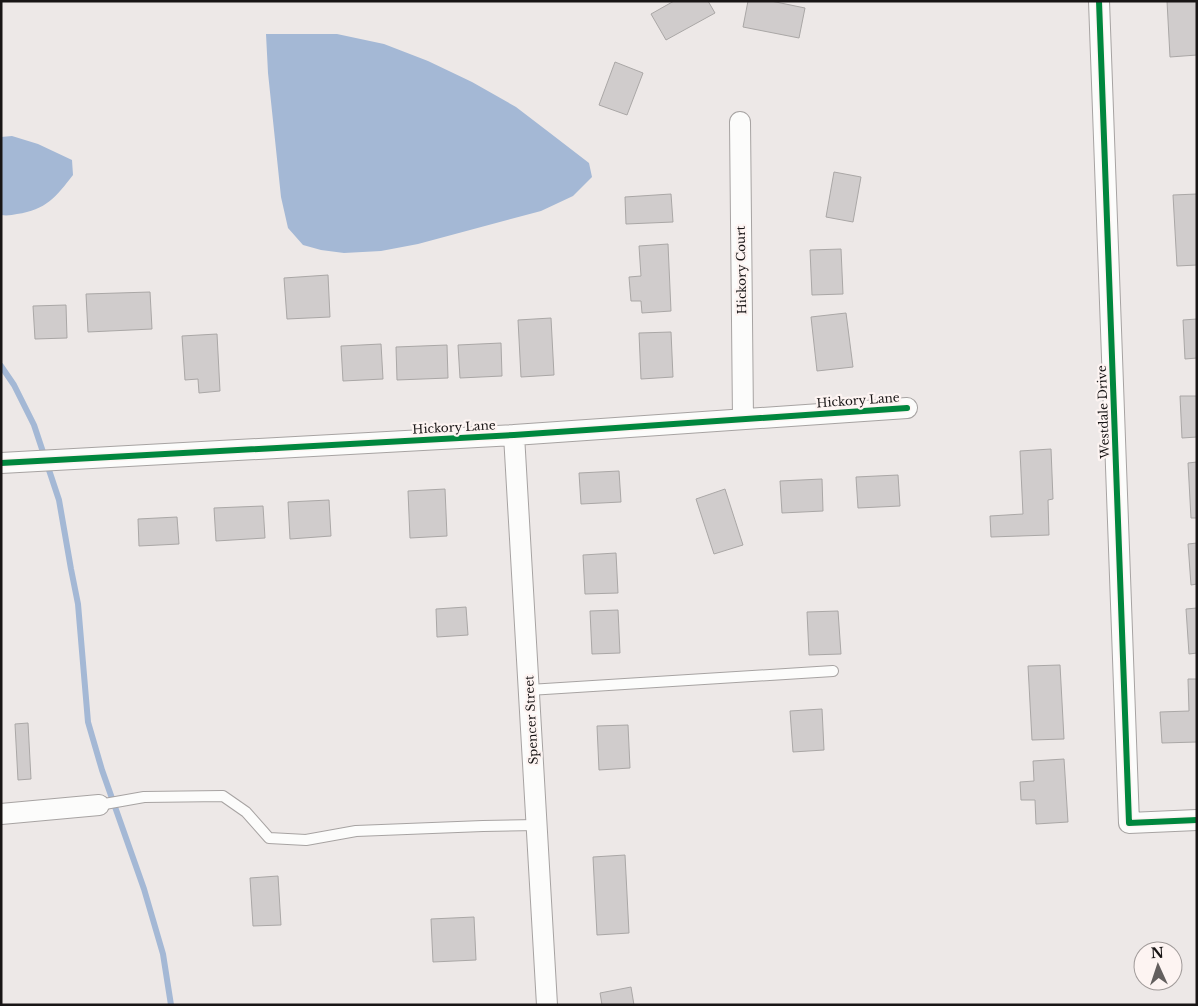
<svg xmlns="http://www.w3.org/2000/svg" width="1198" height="1006" viewBox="0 0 1198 1006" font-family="'Libre Baskerville',serif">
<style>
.water{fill:#a4b8d5}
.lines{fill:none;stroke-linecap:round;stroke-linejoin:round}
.stream{stroke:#a4b8d5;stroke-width:6}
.building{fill:#d0cccc;stroke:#aaa7a6}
.service-casing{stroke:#a7a3a2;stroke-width:12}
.minor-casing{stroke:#a7a3a2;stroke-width:22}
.service{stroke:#fcfcfb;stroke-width:10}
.minor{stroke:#fcfcfb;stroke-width:20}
.cycleway-casing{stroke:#fdf4f2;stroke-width:9}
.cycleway{stroke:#00873e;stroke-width:6}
.labels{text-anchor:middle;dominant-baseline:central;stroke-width:4.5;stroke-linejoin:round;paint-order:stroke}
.street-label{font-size:12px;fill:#181515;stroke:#fdf4f2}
</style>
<rect width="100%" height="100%" fill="#ede8e7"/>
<path class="water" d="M266,34H337L384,44L428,61L472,82L516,107L550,133L589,163L592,177L573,196L541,211L418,244L381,251L344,253L321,250L303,245L288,228L281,197L268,73Z
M12,136L38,144L72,160L73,175C56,197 46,210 17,214C12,215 7,216 1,215V137Z"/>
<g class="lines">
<path class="stream" d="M1,366L14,385L34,425L59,500L71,569L78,604L88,722L102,770L144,889L163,954L171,1005"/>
</g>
<path class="building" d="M674,1H708L715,13L666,40L651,14Z
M748,1H771L805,8L799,38L743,27Z
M1167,1H1197V55L1170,57Z
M615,62L643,73L627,115L599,105Z
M834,172L861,177L853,222L826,217Z
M671,194L673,222L626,224L625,197Z
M1197,194V265L1177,266L1173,195Z
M668,244L671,311L642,313L641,301H631L629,277L641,276L639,246Z
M841,249L843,294L812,295L810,250Z
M328,275L330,317L287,319L284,278Z
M150,292L152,329L88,332L86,294Z
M66,305L67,338L35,339L33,306Z
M846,313L853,367L817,371L811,317Z
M551,318L554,375L521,377L518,320Z
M1197,319V358L1185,359L1183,320Z
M671,332L673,377L641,379L639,333Z
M217,334L220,391L199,393L198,379L185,380L182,336Z
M501,343L502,376L460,378L458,345Z
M381,344L383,379L343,381L341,346Z
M447,345L448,378L397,380L396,347Z
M1180,396H1197V437L1182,438Z
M1051,449L1053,499L1048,500L1049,535L991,537L990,516L1023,514L1020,451Z
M1197,462V518H1191L1188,463Z
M619,471L621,502L581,504L579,473Z
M898,475L900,506L858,508L856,477Z
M822,479L823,511L782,513L780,481Z
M445,489L447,536L410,538L408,491Z
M725,489L743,545L714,554L696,499Z
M329,500L331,536L290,539L288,502Z
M263,506L265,538L216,541L214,508Z
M177,517L179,544L139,546L138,519Z
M1197,543V584L1191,585L1188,544Z
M616,553L618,593L585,594L583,555Z
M466,607L468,635L437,637L436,609Z
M1197,608V653L1189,654L1186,609Z
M618,610L620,653L592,654L590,611Z
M838,611L841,654L809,655L807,612Z
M1060,665L1064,739L1032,740L1028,666Z
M1188,679H1197V742L1162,743L1160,712L1189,711Z
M822,709L824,750L793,752L790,711Z
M28,723L31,779L18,780L15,724Z
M628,725L630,768L599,770L597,726Z
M1064,759L1068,822L1036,824L1035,800H1021L1020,782L1034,781L1033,761Z
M625,855L629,933L597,935L593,857Z
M278,876L281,925L253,926L250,878Z
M474,917L476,960L433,962L431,919Z
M631,987L634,1005H602L600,993Z"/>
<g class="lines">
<defs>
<path id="service" d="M529,690L833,671
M99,805L144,797L223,796L246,812L269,838L306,840L356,831L483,826L537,825"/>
<path id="minor" d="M1099,1L1129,823L1197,820
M740,122L743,419
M514,435L547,1005
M1,463L514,435L907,408
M1,814L99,805"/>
</defs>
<use href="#service" class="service-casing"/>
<use href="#minor" class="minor-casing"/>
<use href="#service" class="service"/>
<use href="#minor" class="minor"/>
<defs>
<path id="cycleway" d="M1099,1L1129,823L1197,820
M1,463L514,435L907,408"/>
</defs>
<use href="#cycleway" class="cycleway-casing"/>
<use href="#cycleway" class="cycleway"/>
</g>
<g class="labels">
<g class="street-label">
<text transform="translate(741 270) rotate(-91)">Hickory Court</text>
<text transform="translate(858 400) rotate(-4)">Hickory Lane</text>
<text transform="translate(1103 412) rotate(-92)">Westdale Drive</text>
<text transform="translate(454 427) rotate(-3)">Hickory Lane</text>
<text transform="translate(531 720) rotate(-93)">Spencer Street</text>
</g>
</g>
<rect width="1198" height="1006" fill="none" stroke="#181515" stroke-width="5"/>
<g transform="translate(1158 966) rotate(357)"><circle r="24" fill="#fdf4f2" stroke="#a19b9a"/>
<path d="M0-4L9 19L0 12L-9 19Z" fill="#635f5e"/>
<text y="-8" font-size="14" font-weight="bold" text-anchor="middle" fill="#181515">N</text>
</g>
</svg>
